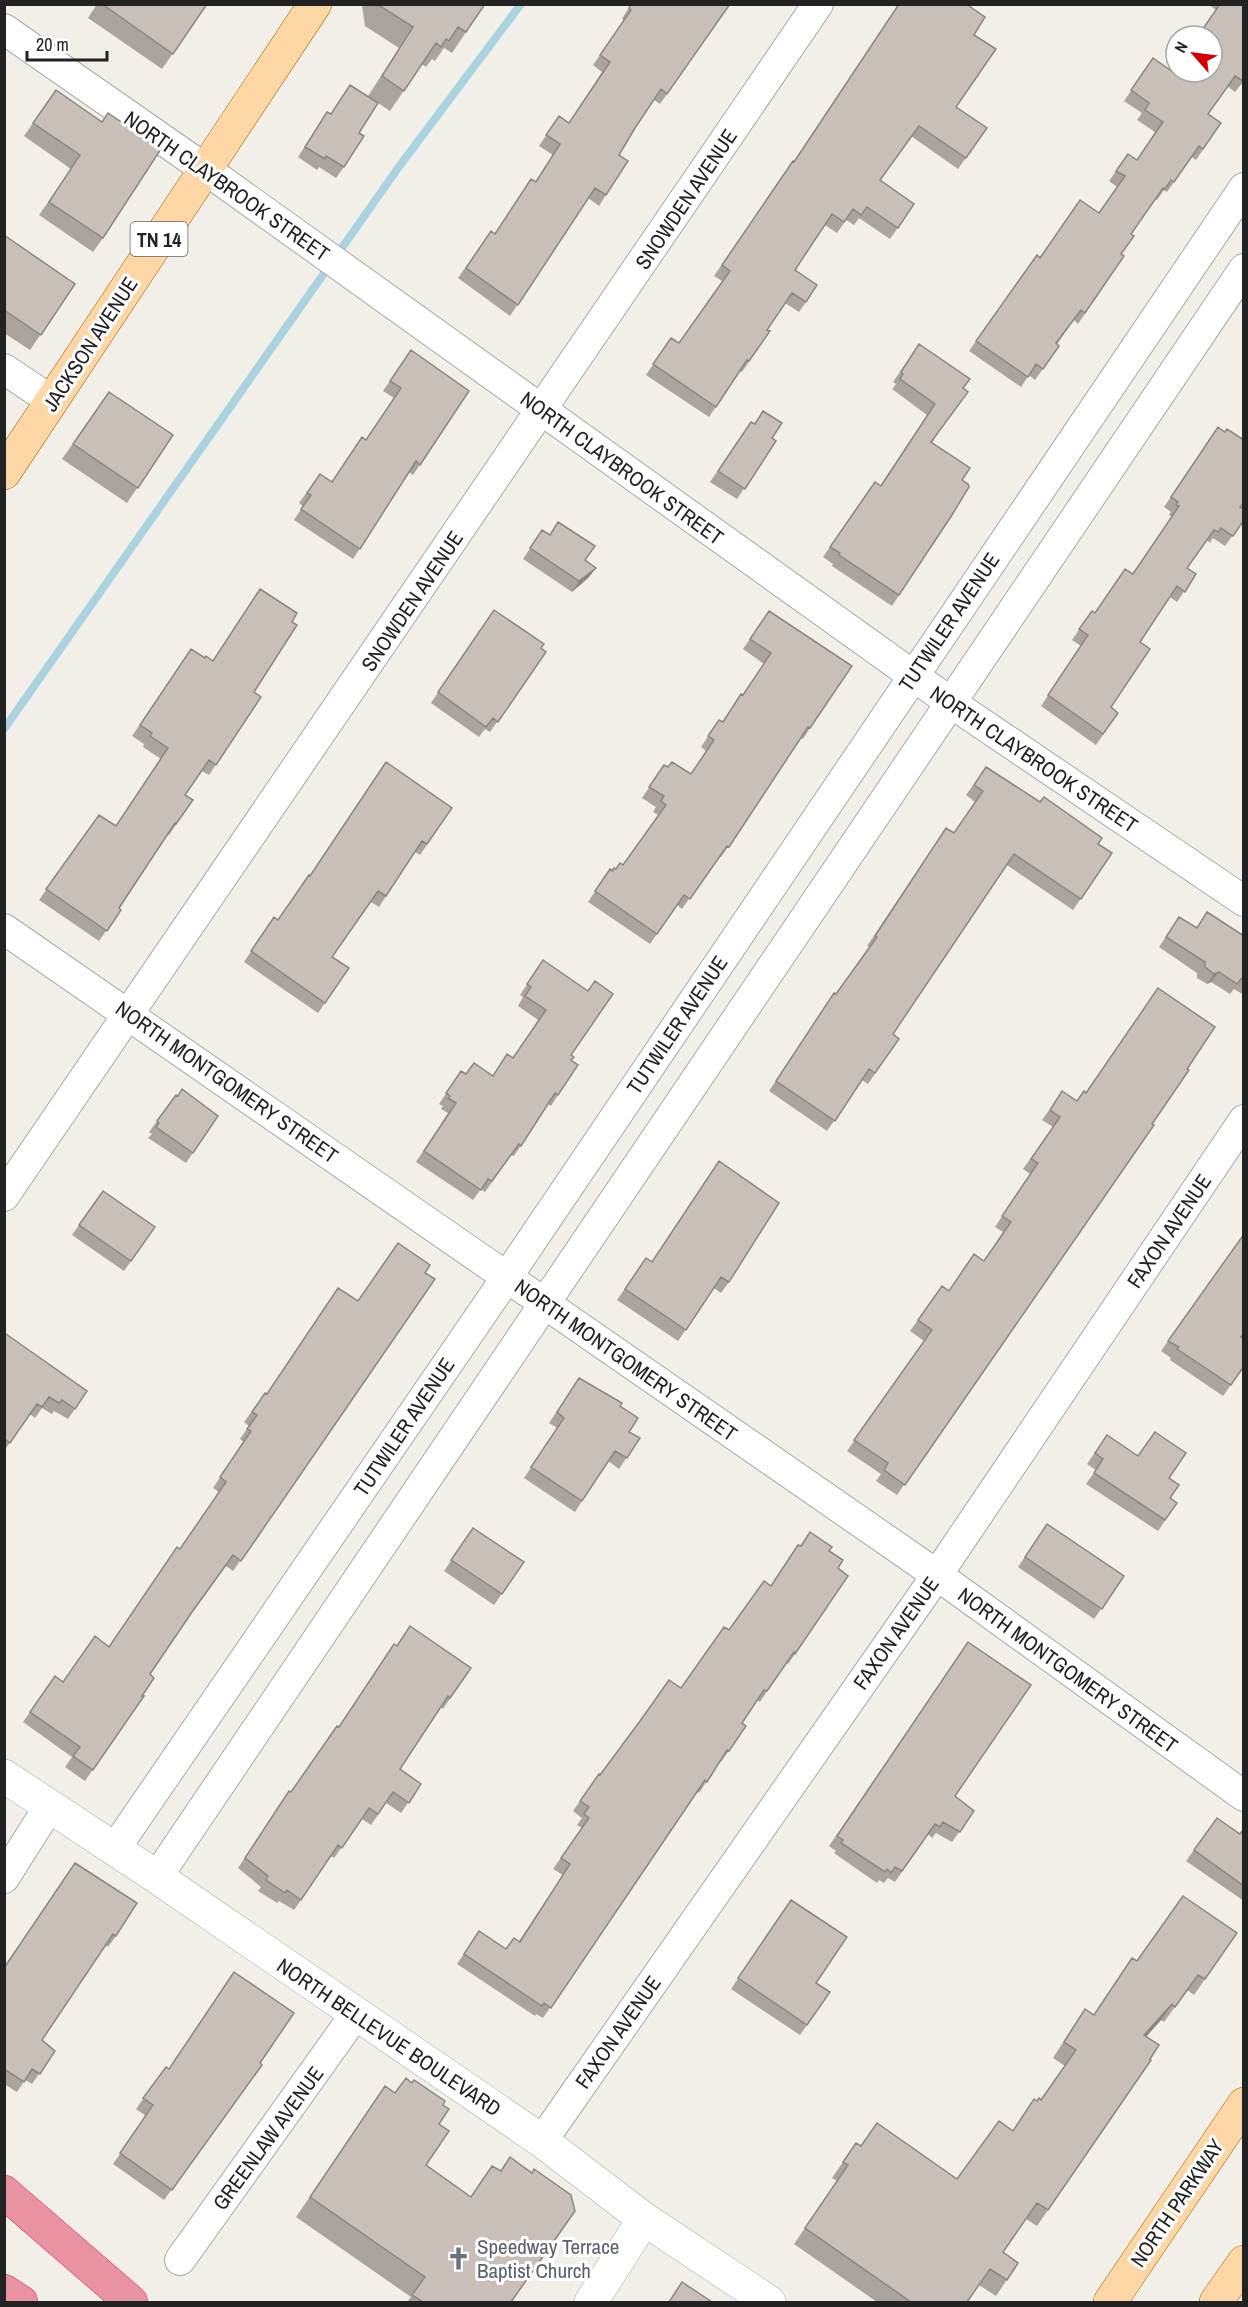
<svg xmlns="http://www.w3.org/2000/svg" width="1248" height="2307" viewBox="0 0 1248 2307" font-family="'Archivo Narrow',sans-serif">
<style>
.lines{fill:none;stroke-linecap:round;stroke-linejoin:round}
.stream{stroke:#aad3df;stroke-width:8}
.minor-casing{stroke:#a9a9a9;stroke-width:32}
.tertiary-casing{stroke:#a9a9a9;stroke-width:34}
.primary-casing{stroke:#a06b00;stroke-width:34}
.motorway-casing{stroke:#dc2a67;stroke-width:34}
.minor{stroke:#fff;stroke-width:30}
.tertiary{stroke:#fff;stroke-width:33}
.primary{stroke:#fcd6a4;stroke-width:33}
.motorway{stroke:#e892a2;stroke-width:33}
.wall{fill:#aba49e}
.shaded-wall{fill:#8b8681}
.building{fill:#c7bfb8;stroke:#8b8681;stroke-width:1.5}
.labels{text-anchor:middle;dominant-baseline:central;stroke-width:6;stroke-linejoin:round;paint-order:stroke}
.shield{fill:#fff;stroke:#646464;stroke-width:1.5}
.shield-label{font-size:20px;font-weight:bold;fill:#222}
.street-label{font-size:21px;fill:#222;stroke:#fff}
.worship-label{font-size:21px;fill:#5b616d;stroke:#fff;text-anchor:start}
</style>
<rect width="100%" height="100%" fill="#f2efe9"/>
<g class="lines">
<path class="stream" d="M4,729L398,168L521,4"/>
<defs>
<path id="minor" d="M4,29L205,169L950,702L1244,901
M4,369L52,401
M4,929L937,1575L1244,1796
M4,1196L818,4
M114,1850L507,1277L1244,188
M157,1877L1244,269
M4,1878L49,1807
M542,2141L937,1575L1244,1120
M180,2260L355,2015"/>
<path id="tertiary" d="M4,1776L157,1877L542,2141L644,2219L769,2302
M591,2302L644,2219"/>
<path id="primary" d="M4,473L315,4
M1110,2302L1244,2104
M1216,2302L1244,2262"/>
<path id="motorway" d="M4,2192L131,2302
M4,2291L21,2302"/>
</defs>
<use href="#minor" class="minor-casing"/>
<use href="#tertiary" class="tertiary-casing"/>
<use href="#primary" class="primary-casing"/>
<use href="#motorway" class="motorway-casing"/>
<use href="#minor" class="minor"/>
<use href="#tertiary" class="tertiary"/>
<use href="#primary" class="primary"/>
<use href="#motorway" class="motorway"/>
</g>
<path class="wall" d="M97,4H207L162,69L88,18Z
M363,4H485L452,53L444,48L435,61L432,59L426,67L422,64L390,111L378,103L359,133L344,167L336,178L319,167L317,170L298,157L327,112L331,114L368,96L399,48L365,26L362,6Z
M631,4H730L660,104L654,100L635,128L619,155L606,195L599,206L588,198L510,316L458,278L491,231L495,233L535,182L553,155L539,146L559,116L569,123L602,72L593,65L624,20L622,19Z
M1208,4H1244V81L1235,92L1227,86L1208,114L1221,123L1196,160L1192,157L1167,192L1164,190L1157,200L1155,199L1131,234L1121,254L1124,256L1078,324L1074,320L1057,344L1059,346L1035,380L1029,375L1021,387L969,351L1037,255L1040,258L1099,213L1117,187L1109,181L1120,165L1137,160L1155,132L1137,120L1142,113L1124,101L1146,69L1173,72L1216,10Z
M974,35L956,107L987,128L958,169L911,136L880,181L914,204L890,239L859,218L854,225L846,220L837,233L825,225L795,270L806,302L799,312L785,303L767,330L770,331L742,372L740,371L709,417L646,375L671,338L679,343L722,281L714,276L735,245L794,162Z
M56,90L102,122L103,238L93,252L39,215L71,169L24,136Z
M4,235L75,284L30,350L4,333Z
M919,344L963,388L932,443L962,480L952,515L892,606L832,566L833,564L823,557L875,482L880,486L927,415L892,389L896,384L893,382Z
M411,350L469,391L413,475L409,472L353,559L294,520L303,506L299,503L320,474L332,482L366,440L394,398L383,391Z
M109,392L173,435L127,503L62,459Z
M763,411L772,438L776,441L737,499L710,482L751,422L754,424Z
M1218,427L1244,520L1225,546L1213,538L1210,543L1207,540L1187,568L1196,574L1177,602L1170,597L1140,642L1111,707L1118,713L1096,745L1041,706L1081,646L1072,640L1092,611L1094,613L1132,574L1172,517L1169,515L1171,512L1164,507Z
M542,530L596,568L588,578L572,592L523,559Z
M494,610L541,648L546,652L490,732L485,729L479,737L431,703Z
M769,611L810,728L803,739L801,738L721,857L719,856L682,909L677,905L650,944L588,902L610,869L612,871L623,865L658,815L653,812L656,807L642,798L664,765L668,767L691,774L706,751L701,747L719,720L722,722L743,695L764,664L743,649Z
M292,622L254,692L234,738L209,775L202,771L185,795L193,800L169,835L168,834L119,908L121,910L99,941L39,900L99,815L116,826L161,759L143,747L144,744L132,736L191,649L205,658L213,660Z
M986,767L1112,853L1073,910L1007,865L893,1034L899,1039L868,1084L862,1080L827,1131L769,1091L827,1004L836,994L869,947L867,946L946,828L954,833L975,802L966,795Z
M452,808L420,855L415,852L379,907L371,902L332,957L349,968L318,1013L244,962L274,917L278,920L310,876Z
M1179,917L1196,928L1244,936V995L1234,989L1230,994L1211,982L1207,984L1197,978V973L1159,947Z
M543,960L571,1055V1060L558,1095L551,1106L548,1104L514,1156L511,1155L485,1192L481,1189L473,1200L416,1162L448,1113L441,1109L443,1106L439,1104L461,1071L466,1074L493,1075L513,1058L538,1020L518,1006L523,997L520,995Z
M1187,1069L1152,1124L1154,1125L897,1495L876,1481L881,1474L847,1451L924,1341L910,1331L942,1286L949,1291L984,1261L1003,1232L995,1227L1030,1174L1023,1169L1053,1127L1042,1120L1055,1102L1077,1101L1086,1093Z
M176,1095L218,1116L186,1163L148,1138L152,1134L149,1132Z
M712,1171L729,1282L721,1293L714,1288L678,1341L617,1300L646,1258L652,1262Z
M103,1191L155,1227L124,1271L72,1235Z
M1244,1234L1241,1337L1244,1366L1223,1396L1170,1360L1171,1358L1161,1351Z
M425,1273L435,1279L233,1571L226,1566L189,1617L150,1674L142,1696H144L85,1781L65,1767L72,1757L23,1722L55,1676L63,1682L109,1647L180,1549L219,1492L213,1488L244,1442L240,1439L249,1426L244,1422L265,1393L267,1394L357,1301Z
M4,1335L87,1391L68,1419L54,1411L52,1414L42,1408L35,1418L30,1414L4,1451Z
M579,1378L620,1406L629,1432L640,1438L619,1469L608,1461L575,1512L524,1478L557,1428L549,1423Z
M1107,1435L1169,1478L1170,1498L1177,1503L1158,1531L1086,1484L1096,1470L1087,1464Z
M1047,1524L1124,1576L1094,1619L1018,1567Z
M473,1528L524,1562L494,1605L444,1571Z
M800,1546L829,1551L838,1568L848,1576L788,1664L786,1663L760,1702L757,1700L742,1723L746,1726L721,1762L720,1761L699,1793L697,1791L543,2018L536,2014L535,2016L457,1964L479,1931L506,1949L519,1941L563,1875L553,1869L582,1828L577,1825L582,1818L573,1811L599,1774L600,1775L681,1688L729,1630L771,1586Z
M968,1642L955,1796L974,1811L952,1842L936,1833L932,1838L928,1834L895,1882L888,1878L884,1883L879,1880L877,1883L834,1853L836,1851L829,1846Z
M397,1645L471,1668L443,1709L441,1707L400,1769L421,1784L401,1813L386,1803L371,1825L362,1819L334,1858L331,1856L294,1910L279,1901L277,1903L258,1891L261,1887L238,1868L282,1802L291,1792L339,1727Z
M1217,1818L1240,1834L1244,1831V1901L1186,1861Z
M75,1863L116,1936L108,1947L106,1945L42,2040L55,2051L32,2084L25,2080L17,2092L4,2084V1968Z
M791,1900L816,1983L830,1992L800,2035L731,1989Z
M1237,1933L1194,1995L1187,1990L1164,2022L1161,2020L1146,2037L1150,2059L1151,2060L1037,2226L1026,2219L1003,2252L1018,2263L996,2296L979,2285L967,2302H877L794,2244L837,2181L832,2178L856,2143L861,2146L957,2179L1012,2131L1037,2101L1041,2100L1065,2066L1053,2058L1074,2025L1094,2015L1137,1961Z
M260,2063L262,2065L164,2200L113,2164L146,2116L136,2109L166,2067L168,2069Z
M385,2086L395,2093L443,2105L439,2124L426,2165L511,2302H407L411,2297L296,2217Z"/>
<path class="shaded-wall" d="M596,568L588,578L572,592L579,581Z
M1219,972L1211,982L1207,984L1214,974Z
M1172,2004L1161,2020L1133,2051L1144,2035Z"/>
<path class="building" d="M102,4H207L173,54Z
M379,4H485L466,32L458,27L449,41L446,39L441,47L436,43L404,91L382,76L413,27L380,6Z
M631,4H730L667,94L661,89L635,128L619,155L628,161L606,195L595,188L518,305L466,268L491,231L495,234L531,179L536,182L560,144L546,135L559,116L569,123L610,62L600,55L631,10L629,8Z
M899,4H966L985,17L974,35L996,49L956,107L987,128L966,158L919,126L880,180L914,204L898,228L867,207L861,215L853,209L844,222L832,214L795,270L817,285L806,302L792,293L767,330L770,331L749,361L747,360L716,407L653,364L671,338L679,343L730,271L722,265L793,161L794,162Z
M1220,4H1244V80L1243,81L1235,76L1208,114L1221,123L1203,149L1199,146L1174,182L1171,180L1165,189L1163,188L1131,234L1134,236L1121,254L1124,256L1085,313L1081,310L1056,343L1059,346L1043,369L1036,364L1028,377L976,341L1037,255L1040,258L1080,200L1099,213L1125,176L1116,171L1128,154L1137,160L1163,122L1145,110L1149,103L1131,90L1153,58L1173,72L1176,68V72H1212V36H1198Z
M350,85L378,103L359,133L364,136L344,167L326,156L325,159L305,147L327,112L331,114Z
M56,90L102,122L108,113L161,149L103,238L49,202L80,155L33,123Z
M4,235L75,284L41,335L4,310Z
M919,344L970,379L963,388L968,392L931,442L970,468L962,480L968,484L969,487L952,515L899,595L839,555L840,553L830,547L875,482L881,486L935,404L900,379L903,374L901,372Z
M411,350L469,391L420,465L416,461L360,549L301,509L311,495L307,493L320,474L332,482L362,437L366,440L401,388L390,381Z
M109,392L173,435L138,488L73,444Z
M763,411L782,423L772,438L776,441L745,489L718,471L751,422L755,424Z
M1218,427L1225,432L1227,429L1244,440V502L1240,507L1244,509V520L1233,536L1221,528L1218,532L1214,530L1187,568L1196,574L1185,592L1177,586L1140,642L1150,649L1111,707L1118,713L1103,734L1048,695L1088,635L1079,629L1092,611L1095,613L1125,569L1133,574L1179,506L1176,505L1178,502L1171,497Z
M558,522L595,546L585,560L596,568L579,581L530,548L542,530L550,535Z
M260,589L297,613L292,622L297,625L254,692L261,697L216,765L209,760L185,795L193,800L176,824L175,823L119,908L121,910L107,931L46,889L99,815L116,826L168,748L150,736L152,733L140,725L191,649L205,658L206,656L213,661Z
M494,610L544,644L541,648L546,652L498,722L493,718L486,727L438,692Z
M769,611L852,666L810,728L808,727L729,847L727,846L690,899L684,895L657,934L595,891L610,869L612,871L614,868L616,869L620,863L623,865L666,805L661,801L664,796L649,787L664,765L668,767L672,762L691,774L714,740L708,736L719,720L723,722L741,694L743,695L771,653L750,639Z
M386,762L452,808L427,844L422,841L386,896L378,891L332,957L349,968L325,1003L251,951L274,917L278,920L309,875L310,876Z
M986,767L1040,802L1044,797L1102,838L1098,844L1112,853L1081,899L1014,854L893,1034L899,1039L875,1073L869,1069L835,1121L776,1081L834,993L836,994L877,937L875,936L946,828L954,833L983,791L974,785Z
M1207,912L1244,936V980L1241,979L1237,984L1219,972L1214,974L1205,967V962L1166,937L1179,917L1197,928Z
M543,960L588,991L595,981L613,994L571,1055L574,1057L571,1060L578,1065L558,1095L555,1093L521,1146L519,1144L492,1181L488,1179L481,1190L424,1151L456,1103L448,1098L450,1096L446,1093L461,1071L466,1074L474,1063L493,1076L507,1054L513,1058L546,1010L525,996L531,987L527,984Z
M1158,988L1215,1027L1187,1069L1189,1070L1152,1124L1154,1125L905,1485L884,1470L888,1463L854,1440L932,1330L918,1320L942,1286L949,1291L974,1254L984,1261L1011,1222L1002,1216L1038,1163L1031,1159L1060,1117L1050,1110L1062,1091L1077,1101L1084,1091L1086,1093Z
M182,1089L218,1116L193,1153L156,1127L159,1123L157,1121L176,1095L178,1096Z
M719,1161L779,1203L729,1282L721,1277L686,1330L625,1289L646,1258L652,1262Z
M103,1191L155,1227L131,1261L79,1225Z
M1244,1234V1334L1241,1337L1244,1339V1366L1231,1385L1177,1349L1179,1347L1168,1341Z
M398,1243L430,1265L425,1273L435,1279L241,1561L233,1555L192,1612L150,1674L154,1678L142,1696H144L93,1770L73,1756L80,1747L30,1712L55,1676L63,1682L95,1636L109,1647L177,1547L180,1549L226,1482L220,1477L251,1431L247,1429L257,1415L252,1412L265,1393L267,1394L338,1288L358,1301Z
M6,1334L87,1391L75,1409L62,1400L59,1403L49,1397L42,1407L37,1404L10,1443L5,1439L4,1440V1335Z
M579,1378L622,1403L620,1406L638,1418L629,1432L640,1438L627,1458L615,1451L582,1501L531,1467L564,1418L557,1412Z
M1155,1432L1186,1453L1169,1478L1179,1485L1170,1498L1177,1503L1165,1520L1094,1473L1103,1459L1095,1453L1107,1435L1138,1456Z
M1047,1524L1124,1576L1102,1609L1025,1557Z
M473,1528L524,1562L502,1594L451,1560Z
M810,1532L832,1547L829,1551L843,1560L838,1568L848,1576L795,1654L794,1652L767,1691L764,1690L742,1723L746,1726L729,1751L727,1750L707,1782L705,1780L551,2008L544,2003L542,2006L464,1954L479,1931L506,1949L514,1938L520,1942L570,1864L561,1858L589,1818L584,1814L589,1807L580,1801L599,1774L600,1775L640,1721L669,1680L681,1688L724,1627L729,1630L764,1581L771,1586L798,1545L801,1546Z
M410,1626L471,1668L450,1698L448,1696L400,1769L421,1784L409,1803L393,1792L378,1814L369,1808L342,1848L338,1845L301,1900L287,1890L285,1893L266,1880L268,1876L245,1858L289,1791L291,1792L337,1726L339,1727L394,1644L397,1646Z
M968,1642L1031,1685L955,1796L974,1811L960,1832L943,1822L940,1827L935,1824L902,1871L895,1867L891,1873L887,1869L885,1872L841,1843L843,1840L837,1836Z
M1217,1818L1240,1834L1243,1830L1244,1831V1886L1194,1850Z
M75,1863L137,1903L116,1936L113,1934L42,2040L55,2051L40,2074L32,2069L24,2082L4,2069V1968Z
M1183,1896L1237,1933L1205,1979L1198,1975L1175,2007L1172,2004L1144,2035L1159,2045L1150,2059L1151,2060L1048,2210L1037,2203L1003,2252L1018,2263L1007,2280L990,2269L967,2302H911L805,2228L848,2165L843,2162L856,2143L861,2146L877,2123L957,2179L999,2121L1013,2131L1034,2099L1037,2101L1039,2098L1041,2100L1076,2050L1064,2042L1085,2009L1094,2015L1132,1958L1137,1961Z
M791,1900L847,1937L816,1983L830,1992L807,2025L738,1978Z
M234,1972L294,2013L260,2063L262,2065L172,2190L120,2153L153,2105L143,2098L166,2067L169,2069Z
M406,2078L412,2083L414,2080L445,2101L443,2105L449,2109L439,2124L449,2131L426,2165L471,2197L492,2166L501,2171L510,2157L532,2173L534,2169L571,2195L575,2211L511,2302H423L412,2295L425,2277L310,2197L385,2086L395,2093Z
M682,2282L712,2302H669Z"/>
<defs>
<symbol id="church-bare" viewBox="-9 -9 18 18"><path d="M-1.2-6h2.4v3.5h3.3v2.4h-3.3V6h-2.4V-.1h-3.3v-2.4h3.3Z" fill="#6b7280" stroke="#fff" stroke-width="2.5" paint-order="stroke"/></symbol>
</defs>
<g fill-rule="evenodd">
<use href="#church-bare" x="442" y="2242" width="33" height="33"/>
</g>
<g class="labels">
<rect class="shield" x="130.5" y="222" width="57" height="34" rx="4.5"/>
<g class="shield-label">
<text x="159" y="239">TN 14</text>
</g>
<g class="street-label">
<text transform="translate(227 186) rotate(35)">NORTH CLAYBROOK STREET</text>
<text transform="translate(686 199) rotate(-56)">SNOWDEN AVENUE</text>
<text transform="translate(90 344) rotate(-57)">JACKSON AVENUE</text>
<text transform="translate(622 468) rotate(36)">NORTH CLAYBROOK STREET</text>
<text transform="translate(412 601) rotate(-56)">SNOWDEN AVENUE</text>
<text transform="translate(949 622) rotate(-56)">TUTWILER AVENUE</text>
<text transform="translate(1034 759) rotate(34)">NORTH CLAYBROOK STREET</text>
<text transform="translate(677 1025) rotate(-56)">TUTWILER AVENUE</text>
<text transform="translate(227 1082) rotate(35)">NORTH MONTGOMERY STREET</text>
<text transform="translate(1169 1231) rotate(-56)">FAXON AVENUE</text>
<text transform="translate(626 1360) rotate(35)">NORTH MONTGOMERY STREET</text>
<text transform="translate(404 1427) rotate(-56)">TUTWILER AVENUE</text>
<text transform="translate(896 1633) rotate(-55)">FAXON AVENUE</text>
<text transform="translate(1068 1670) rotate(36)">NORTH MONTGOMERY STREET</text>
<text transform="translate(618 2032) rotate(-55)">FAXON AVENUE</text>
<text transform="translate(389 2037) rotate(34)">NORTH BELLEVUE BOULEVARD</text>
<text transform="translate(268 2138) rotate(-54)">GREENLAW AVENUE</text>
<text transform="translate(1177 2203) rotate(-56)">NORTH PARKWAY</text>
</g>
<g class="worship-label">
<text x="477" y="2246">Speedway Terrace<tspan x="477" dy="24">Baptist Church</tspan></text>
</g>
</g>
<rect width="1248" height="2307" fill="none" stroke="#222222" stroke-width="12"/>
<g transform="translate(1194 54) rotate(298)"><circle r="28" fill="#ffffff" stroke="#a7a7a7" stroke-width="1.5"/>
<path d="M0-4.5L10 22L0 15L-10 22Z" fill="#d40000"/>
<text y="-9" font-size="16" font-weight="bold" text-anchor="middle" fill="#222222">N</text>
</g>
<path d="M27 51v9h80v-9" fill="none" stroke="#222222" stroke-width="3"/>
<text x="36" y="51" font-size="18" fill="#222222" stroke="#ffffff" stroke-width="4.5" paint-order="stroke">20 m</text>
</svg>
